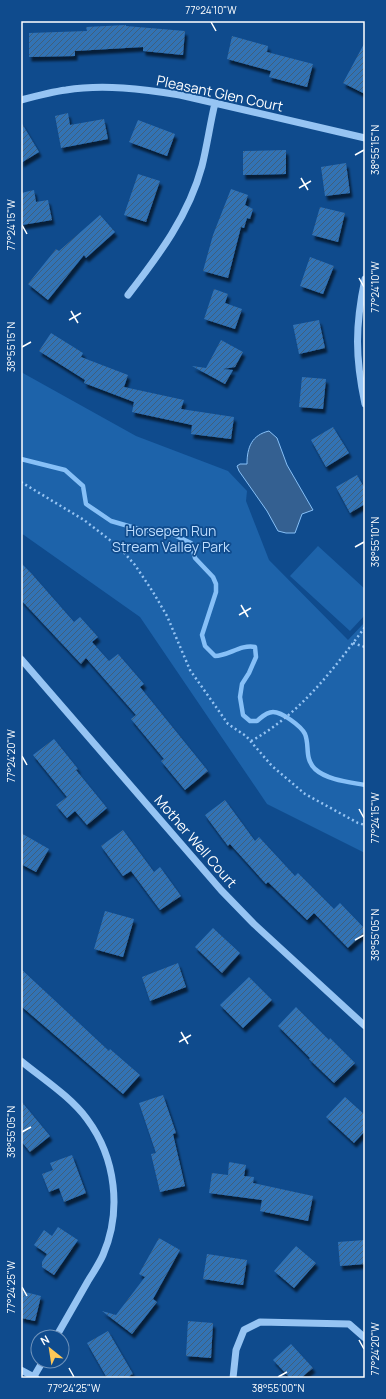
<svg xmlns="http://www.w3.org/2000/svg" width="386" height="1399" viewBox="0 0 386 1399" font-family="Manrope,sans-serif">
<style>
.park{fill:#1d63aa}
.water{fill:#346091;stroke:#87c0f7}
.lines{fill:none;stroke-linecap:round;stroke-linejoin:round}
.stream{stroke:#87c0f7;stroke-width:4.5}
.building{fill:url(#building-hatch);filter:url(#shadow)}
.path{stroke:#96c4f3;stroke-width:2.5;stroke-dasharray:2 3;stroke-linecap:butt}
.minor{stroke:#96c4f3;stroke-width:7}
.ticks{fill:none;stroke:#fff;stroke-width:1.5}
.labels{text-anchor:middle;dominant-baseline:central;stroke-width:3.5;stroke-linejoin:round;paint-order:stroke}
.street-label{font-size:14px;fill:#fff;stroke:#0f4b8d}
.park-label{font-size:14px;fill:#bdddfe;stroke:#0f4b8d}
.neatline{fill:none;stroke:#fff;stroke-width:1.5}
.ticks-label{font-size:10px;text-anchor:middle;fill:#fff}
</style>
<defs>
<pattern id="building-hatch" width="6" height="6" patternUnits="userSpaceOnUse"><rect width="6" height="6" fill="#3373b5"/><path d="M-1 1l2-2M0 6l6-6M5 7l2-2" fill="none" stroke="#415e7b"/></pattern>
<filter id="shadow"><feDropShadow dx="2.5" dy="4.5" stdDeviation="1" flood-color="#0009"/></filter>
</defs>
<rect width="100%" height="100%" fill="#0f4b8d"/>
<path class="park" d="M21,372L136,436L228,471L247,491L246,501L269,560L348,640L365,622V853L267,804L140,617L21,533Z
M318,546L365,589V615L350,631L290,576Z"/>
<path class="water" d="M269,431L277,438L287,465L313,510L302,514L295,533H286L278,531L267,511L239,471L237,466L240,464H247C247,447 252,435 269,431Z"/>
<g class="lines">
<path class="stream" d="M21,459L65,470L83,486L86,504L111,521L156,534H172L191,543L195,558L213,577L216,584V592L202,635L205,646L215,656C228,656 241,644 255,647L256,657L249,673L242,684L240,697L243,715L250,721H257C262,717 266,712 273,712C282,712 301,726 305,734C310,746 304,758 315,769C327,780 349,782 365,785"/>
</g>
<path class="building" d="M126,25V26L185,31L183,55L143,51V47L75,51V56L29,57V33L87,31L86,27Z
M232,36L268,46L267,52L313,64L307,87L269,77L271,71L227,59Z
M365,42V94L343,83Z
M68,113L70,125L104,119L108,139L61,148L55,116Z
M138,120L175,134L167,156L129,142Z
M21,122L39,152L21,163Z
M286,150V174L243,175V151Z
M346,163L350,193L325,196L321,167Z
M138,174L160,181L146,222L124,215Z
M231,189L248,195L245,205L253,209L250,219L247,218L244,228L241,227L228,278L203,271L213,235Z
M34,190L36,202L48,200L52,220L22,225L21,218V193Z
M320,207L345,213L338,242L312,235Z
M100,215L115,232L86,258L84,255L48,300L28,284L56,249L59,251Z
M310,257L334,266L323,294L300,286Z
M214,289L228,294L225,303L242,309L235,329L204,319Z
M319,320L325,348L299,354L293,325Z
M51,333L83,353L81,357L128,375L124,387L184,400L181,409L234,417L231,439L191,434L192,425L132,412L134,402L84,383L85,380L39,351Z
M221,340L243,352L235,367L223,369L233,370L225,384L192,366L206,368Z
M302,377L326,379L323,409L299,407Z
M333,427L349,453L326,467L311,440Z
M357,475L365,489V504L350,513L336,487Z
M21,563L31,573L74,622L80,617L98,637L92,642L109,661L118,654L144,684L140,687L208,771L185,790L161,761L164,759L131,719L136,715L86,658L81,664L21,600Z
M54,739L78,769L76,770L107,808L87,825L75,811L67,818L56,805L67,797L33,755Z
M225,800L255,841L259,837L295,876L298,873L334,909L340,903L365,929V932L348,948L314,913L307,920L268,882L266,884L230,844L228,846L205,815Z
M123,830L154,872L160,867L181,896L160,910L131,871L123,876L101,846Z
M21,833L49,849L36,872L21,864Z
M105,911L134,919L123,957L94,949Z
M213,928L240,953L222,973L195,947Z
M178,963L186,987L150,1001L142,977Z
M21,969L109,1051L110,1049L140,1075L123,1094L21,1006Z
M249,977L272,1000L243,1028L220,1005Z
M296,1007L329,1040L330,1038L355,1063L334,1083L309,1059L310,1058L278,1026Z
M163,1095L176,1133L173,1134L185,1186L160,1192L151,1154L156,1153L139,1103Z
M345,1097L365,1115V1131L354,1143L326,1117Z
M21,1101L50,1136L30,1152L21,1141Z
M72,1155L86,1193L64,1202L59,1188L49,1192L42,1174L53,1170L50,1163Z
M229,1162L246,1165L244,1176L254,1177L253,1183L313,1196L308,1221L260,1211L262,1200L209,1193L212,1173L228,1175Z
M58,1227L78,1240L54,1275L42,1267V1262L47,1254L34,1245L44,1230L52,1236Z
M159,1238L180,1250L153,1299L157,1302L132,1334L102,1311L116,1315L145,1277L139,1274Z
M365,1240V1264L340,1266L338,1242Z
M296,1246L316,1263L294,1288L274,1271Z
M207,1254L247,1260L243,1285L203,1279Z
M21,1291L41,1296L35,1321L21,1318Z
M188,1321L213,1323L211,1358L186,1356Z
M108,1331L133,1374L126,1378H107L87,1343Z
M291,1344L313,1368L301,1378H290L273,1360Z"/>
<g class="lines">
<path class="path" d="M21,482L84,520L119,547L135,565L153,592L167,616L190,670L228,724L246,736L272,766L305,794L358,823L365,825
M353,643L365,647
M251,741C299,715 333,670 365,627"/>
<path class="minor" d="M21,100C36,96 51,92 66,90C103,84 143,89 180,95L365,138
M365,279C355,326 355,357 365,404
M128,295C159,255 189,215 202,166C207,146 210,124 215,103
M21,659L221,890L254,924L365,1026
M21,1061C43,1079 71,1097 87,1119C116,1158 122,1211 103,1255C99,1264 93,1273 88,1281C77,1300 67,1318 56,1337
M21,1370L36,1378
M33,1378L43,1361
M233,1378L236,1350L244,1330L260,1322L349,1324L365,1338"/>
</g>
<path class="ticks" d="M211,22L216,31M355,155L364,150M301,178L308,190M299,188L311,181M22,225L27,234M359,278L364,287M71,311L78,323M69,320L81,313M22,347L31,342M355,547L364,542M241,605L248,617M239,615L251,608M22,756L27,765M359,809L364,818M355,940L364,935M181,1032L188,1044M179,1042L191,1035M22,1132L31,1127M22,1287L27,1296M359,1340L364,1349M69,1368L74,1377M278,1377L287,1372"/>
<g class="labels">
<g class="street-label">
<text transform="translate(220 93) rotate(12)">Pleasant Glen Court</text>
<text transform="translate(196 841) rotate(49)">Mother Well Court</text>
</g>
<g class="park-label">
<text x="171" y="530">Horsepen Run<tspan x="171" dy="16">Stream Valley Park</tspan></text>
</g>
</g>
<rect width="386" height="1399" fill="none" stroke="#0f4b8d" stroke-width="44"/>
<g transform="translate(50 1349) rotate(330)"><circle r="19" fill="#0f4b8d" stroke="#6f93bb"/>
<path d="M0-3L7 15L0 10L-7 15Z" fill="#ffc858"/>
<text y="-6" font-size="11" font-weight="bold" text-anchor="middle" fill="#ffffff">N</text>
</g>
<rect x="22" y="22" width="342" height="1355" class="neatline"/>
<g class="ticks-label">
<text x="211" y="14">77°24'10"W</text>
<text transform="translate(375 150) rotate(-90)" y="4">38°55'15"N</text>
<text transform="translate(11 225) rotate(-90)" y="4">77°24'15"W</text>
<text transform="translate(375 287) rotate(-90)" y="4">77°24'10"W</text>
<text transform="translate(11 347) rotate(-90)" y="4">38°55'15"N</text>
<text transform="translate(375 542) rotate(-90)" y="4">38°55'10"N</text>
<text transform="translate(11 756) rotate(-90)" y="4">77°24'20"W</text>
<text transform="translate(375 818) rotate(-90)" y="4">77°24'15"W</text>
<text transform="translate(375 935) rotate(-90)" y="4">38°55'05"N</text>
<text transform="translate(11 1132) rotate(-90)" y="4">38°55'05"N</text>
<text transform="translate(11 1287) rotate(-90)" y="4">77°24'25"W</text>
<text transform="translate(375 1349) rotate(-90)" y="4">77°24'20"W</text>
<text x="74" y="1392">77°24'25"W</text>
<text x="278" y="1392">38°55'00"N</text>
</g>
</svg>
